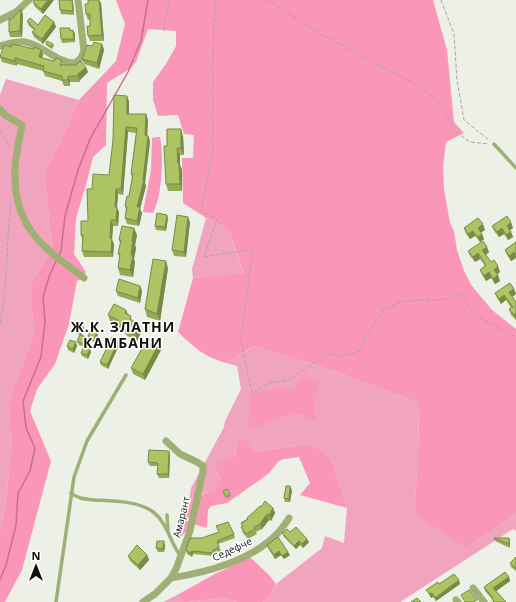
<svg xmlns="http://www.w3.org/2000/svg" width="516" height="602" viewBox="0 0 516 602" font-family="'Open Sans',sans-serif">
<style>
.green{fill:#f1a4bd}
.forest{fill:#fa97b9}
.lines{fill:none;stroke-linecap:round;stroke-linejoin:round}
.stream{stroke:#cc6d8f;stroke-width:1.5}
.path{stroke:#a6a9a1;stroke-width:1;stroke-dasharray:4 2;stroke-linecap:butt}
.service{stroke:#a0af74;stroke-width:3.5}
.minor{stroke:#a0af74;stroke-width:7}
.wall{fill:#95a957}
.shaded-wall{fill:#798947}
.building{fill:#adc465;stroke:#798947}
.labels{text-anchor:middle;dominant-baseline:central;stroke-width:3;stroke-linejoin:round;paint-order:stroke}
.street-label{font-size:10px;fill:#10110e;stroke:#fff}
.district-label{font-size:14px;font-weight:bold;letter-spacing:1px;fill:#10110e;stroke:#fff}
</style>
<rect width="100%" height="100%" fill="#edf0e6"/>
<path class="green" d="M6,79L79,100L44,175L52,248L30,286L34,334L9,400L11,453L5,506L0,530V95Z
M206,218L229,230L244,275L193,278L192,269Z
M254,346L337,372L419,403L418,458L414,513L512,516L516,512V531L513,529L400,602H263L270,596L276,584L322,548L325,536L344,543L347,508L332,462L306,444L255,452L237,443L235,456L215,469L221,478L215,493L207,492L189,502L191,488L224,427L225,421L241,389L237,366L226,363Z
M177,595L186,602L223,598L237,602H163Z"/>
<path class="forest" d="M116,0H433L447,50L454,122L464,133L446,142L443,168L444,189L450,223L454,231L457,250L464,271L472,286L492,310L516,329V512L512,516L465,547L414,513L418,458L419,403L337,372L254,346L226,363C203,356 195,348 178,332L193,278L244,274L229,230L206,218L183,203L182,158H193L194,135L184,134L178,115L158,116L153,100V82L166,64L176,46V31L148,29L136,62L131,68L107,83L106,145L93,157L86,185L76,218L74,254L86,272L83,278L77,281L69,324L55,364L37,389L30,411L51,461L22,570L5,602H0V530L5,506L11,453L9,400L34,334L30,286L52,248L44,175L79,100L116,61L125,24Z
M157,137H160C164,156 162,197 153,213L143,212L151,170L152,138Z
M304,375L320,383L313,407L318,423L302,414L288,415L247,430L252,393L282,388L293,389Z
M244,439L255,452L306,444L319,449L332,462L347,508L300,495L310,483L299,457L284,459L279,461L268,474L227,503L211,506L208,510L207,528L193,524L181,537H176L179,514L189,502L208,492H215L221,478L215,469L218,464L235,456L237,443Z
M250,557L269,575L276,584L270,596L263,602H237L223,598L186,602L177,595L215,574Z"/>
<g class="lines">
<path class="stream" d="M59,256L61,251L65,216L78,170L90,139L128,72L141,41L148,0
M0,580L6,565L16,525L18,493L30,471L35,448L26,428L23,401L41,357L45,322L43,297L49,277L56,261"/>
<path class="path" d="M215,0L213,54V150L201,211L217,219L204,257L253,249L241,341L252,393L270,383L289,380L327,354L341,356L360,351L369,331L384,309L403,301L452,299L459,294L470,309L482,319L516,337
M268,0L320,34L412,82L433,97L443,109L457,133L470,142L489,144
M441,0L454,34L457,80L464,120L490,141
M164,31V24L170,0
M0,131L10,148
M0,323C8,283 6,243 11,202"/>
<path class="service" d="M494,144L516,168
M71,493C78,499 86,499 95,500C113,501 137,501 152,511C167,522 170,542 180,555
M167,515L168,531
M56,602L74,477L87,441L126,375"/>
<path class="minor" d="M0,20L16,12L29,0
M0,46C8,44 17,41 25,42C43,45 57,63 75,63L81,58L84,51L78,0
M0,109L6,116L22,125C19,140 14,161 15,176C15,197 21,220 35,236C47,252 68,265 84,278
M171,578C208,572 251,561 278,533C282,528 286,523 289,518
M473,588L484,602
M456,600L458,602
M143,602L155,594L171,578L176,569L190,531L203,471V466L197,462L180,454L166,441"/>
</g>
<path class="wall" d="M34,0H54L43,14L35,7L33,2Z
M59,0H72L73,2L74,15L61,14L60,10Z
M101,3L104,41H90L88,36L90,26V19L88,20L86,14Z
M23,14L22,37H10L9,32L12,19Z
M27,21L38,25L54,22L56,27L43,44L34,37L32,32L34,30L29,26Z
M73,30L75,34V42L62,43L61,39L71,31Z
M46,44H53L54,46L52,49L46,45Z
M102,44L104,50L99,69L84,64L82,59L92,46Z
M11,47L41,50L43,55L42,58L88,72L80,80V82H70V86H64L62,81L45,76L43,71L17,64V66L2,62L0,57Z
M129,101V114H146L148,120L147,135L148,136L150,141L145,183L146,186L140,209L142,213L139,226L127,224L125,218L126,211L125,206L129,196L132,177L131,174L136,133L128,132L123,195L118,194L117,208L119,212L118,226H113L112,240L114,244L113,257H84L82,251V239L81,235L88,221L92,189L109,175Z
M183,136L184,155H180V165L182,170V191H168L166,184L167,146Z
M168,218L166,231L156,230L155,226Z
M190,222L186,257L174,256L172,250Z
M492,226L513,228L510,230L513,237L508,240L504,234L499,237L494,231Z
M464,228L485,230L481,232L484,239L480,242L475,236L470,239L466,234Z
M137,235L135,245L136,248L134,259L135,262L133,277L120,275L118,268L120,258L118,254L120,243L119,240Z
M516,242V258L511,261L507,255L505,250Z
M468,251L489,252L486,255L491,262L500,272L497,274L500,281L495,284L491,278L486,281L482,275L480,270L485,266L480,259L475,262L470,256Z
M168,268L160,321L147,317L145,309Z
M140,286L142,291L140,303L118,296L116,291Z
M514,289L516,294L512,297L516,320L511,315L509,309L511,308L506,300L501,304L497,298L495,293Z
M126,310L128,315L133,321L142,330L137,341L126,335L124,331L119,328L117,324L110,321L108,315Z
M83,326L84,329L81,335L86,337L87,341L85,347L91,352L88,359L82,356L81,353L84,347L79,345L77,341L80,335L75,333L74,329Z
M88,336H98L95,342L89,340Z
M120,343L108,369L101,365L100,362Z
M67,346H77L74,353L68,350Z
M161,350L145,380L133,374L131,368Z
M170,455L169,478H159L157,474L158,466H150L148,462Z
M292,490L290,502H285L284,498Z
M223,491L230,494L231,496L227,498Z
M261,507L273,508L275,513L271,521L269,520L262,529L256,532L257,534L248,539L243,533L241,527L242,526L241,523L247,519V518Z
M290,532L309,542L303,548L300,545L296,549L284,537L282,533Z
M234,534L235,538L218,544L221,551L214,553V556L193,554L192,557L187,554L186,550L202,538Z
M494,538H509L510,541V548L495,541Z
M165,545L164,552H158L156,548Z
M267,545L290,555L284,559L281,555L275,559L268,548Z
M147,555L149,560L140,570L130,561L128,556Z
M516,557V571L511,567L510,563Z
M509,577L510,581L496,591L506,602H493L492,599L485,591L484,587Z
M439,584H460L436,601L433,597L431,598L428,593L426,590Z"/>
<path class="shaded-wall" d="M48,0H54L43,14L41,9Z
M72,0L73,2L74,15L73,11Z
M99,0L101,3L104,41L102,35Z
M21,9L23,14L22,37L20,31Z
M54,22L56,27L43,44L42,39Z
M73,30L75,34V42L74,39Z
M102,44L104,50L99,69L97,63Z
M41,50L43,55L41,62L39,57Z
M15,58L17,64V66L15,61Z
M86,67L88,72L80,80V82L78,76V74Z
M68,76L70,82V86L68,80Z
M127,96L129,101V119L127,114Z
M146,114L148,120L147,141L145,135Z
M126,127L128,132L123,195L121,189Z
M181,129L183,136L184,155L181,148Z
M148,136L150,141L145,183L146,186L140,209L142,213L139,226L137,221V207L143,180Z
M177,148L180,155V165L182,170V191L180,184L178,163Z
M116,189L118,194L117,208L119,212L118,226L116,220L115,207Z
M167,215L168,218L166,231L165,227Z
M188,217L190,222L186,257L184,252Z
M111,220L113,226L112,240L114,244L113,257L111,252L110,238Z
M511,222L513,228L509,231L507,226Z
M483,224L485,230L480,233L478,228Z
M134,228L137,235L135,245L136,248L134,259L135,262L133,277L130,270L132,241Z
M502,228L504,234L499,237L497,232Z
M473,231L475,236L470,239L468,234Z
M511,232L513,237L508,240L506,235Z
M482,234L484,239L480,242L478,237Z
M487,247L489,252L484,256L482,250Z
M514,252L516,258L511,261L509,256Z
M478,253L480,259L475,262L473,257Z
M166,261L168,268L160,321L157,314Z
M498,266L500,272L496,275L494,270Z
M489,272L491,278L486,281L484,276Z
M498,275L500,281L495,284L493,279Z
M140,286L142,291L140,303L138,298Z
M514,289L516,294L511,298L509,292Z
M504,295L506,300L501,304L499,299Z
M126,310L128,315L125,313Z
M516,313V320L514,315Z
M140,325L142,330L137,341L135,335Z
M83,326L84,329L81,336L80,332Z
M97,332L98,336L95,342L94,339Z
M86,337L87,341L85,347L83,344Z
M119,340L120,343L108,369L107,365Z
M76,342L77,346L74,353L73,349Z
M159,344L161,350L145,380L143,374Z
M90,349L91,352L88,359L87,355Z
M169,451L170,455L169,478L168,474Z
M290,486L292,490L290,502L289,499Z
M273,508L275,513L271,521L269,515Z
M267,514L269,520L262,529L260,524Z
M509,538L510,541V548L509,544Z
M307,539L309,542L303,548L302,544Z
M164,541L165,545L164,552L163,549Z
M299,541L300,545L296,549L294,546Z
M192,551L193,554L192,557L190,553Z
M279,551L281,555L275,559L274,555Z
M288,552L290,555L284,559L282,556Z
M147,555L149,560L140,570L138,565Z
M509,577L510,581L495,592L493,588Z
M459,580L460,584L436,601L435,598Z
M432,593L433,597L431,598L430,594Z"/>
<path class="building" d="M34,0H48L41,9L33,2Z
M59,0H72L73,11L60,10Z
M88,0H99L102,35L88,36L87,26H90V14H86L85,4H88Z
M21,9L20,31L9,32V19H12Z
M45,15L54,22L42,39L32,32L35,29L27,21L30,18L38,25Z
M60,28H70V31L73,30L74,39H61Z
M47,41L53,44L51,47L46,44Z
M94,42L102,44L97,63L82,59L87,45L92,46Z
M12,44L34,49L35,47L41,50L39,57L54,61L56,58L62,60L60,65H76L80,61L86,67L78,74V76H68V80H62V76L43,71L44,66L15,58V61L0,57L4,45L11,47Z
M114,95L127,96V114H146L145,135L148,136L143,180H144L137,207H140L137,221L125,218L127,207L125,206L127,196H129L133,174H131L137,128L126,127L121,189H116L115,207H117L116,220H111L110,238L112,239L111,252L82,251L83,235H81V221H88L87,189H92L93,174L109,175L113,140Z
M167,129H181V148H177L178,163H179L180,184H166L164,146H167Z
M157,213L167,215L165,227L155,226Z
M177,215L188,217L184,252L172,250Z
M507,216L511,222L507,226L511,232L506,235L502,228L497,232L492,226Z
M478,218L483,224L478,228L482,234L478,237L473,231L468,234L464,228Z
M122,226L134,228L132,241H133L131,255H133L130,270L118,268L120,254H118L121,240H119Z
M483,241L487,247L482,250L491,262L494,260L498,266L494,270L498,275L493,279L489,272L484,276L480,270L486,265L478,253L473,257L468,251Z
M516,242V255L514,252L509,256L505,250Z
M153,259L166,261L157,314L145,309Z
M119,279L140,286L138,298L116,291Z
M510,283L514,289L509,292L516,302V313L514,315L509,309L513,307L504,295L499,299L495,293Z
M114,304L126,310L125,313L131,316L130,319L140,325L135,335L124,330L125,327L117,323L118,320L108,315Z
M77,323L83,326L80,332L74,329Z
M91,330L97,332L94,339L88,336Z
M80,335L86,337L83,344L77,341Z
M112,337L119,340L107,365L100,362Z
M148,338L159,344L143,374L131,368Z
M70,340L76,342L73,349L67,346Z
M84,346L90,349L87,355L81,353Z
M149,450L169,451L168,474H157L158,463L148,462Z
M286,486H290L289,499L284,498Z
M227,489L230,494L226,497L223,491Z
M265,501L273,508L269,515L267,514L260,524L254,527L255,529L246,534L241,527L243,526L241,523L248,519L247,518L260,506L261,507Z
M228,522L234,534L217,541L219,547L213,550V553L192,551L190,553L186,550L190,538H202L219,532L216,526Z
M296,527L307,539L302,544L299,541L294,546L282,533L287,529L290,532Z
M278,537L288,552L282,556L279,551L274,555L267,545Z
M494,538H509V544Z
M157,541H164L163,549L156,548Z
M137,545L147,555L138,565L128,556Z
M516,557V569L510,563Z
M505,572L509,577L493,588L506,602H494L492,599L493,598L484,587Z
M454,574L459,580L435,598L432,593L430,594L426,590L438,582L439,584Z
M469,590L477,600L473,602H465L461,595Z
M417,598L421,602H411Z"/>
<g class="labels">
<g class="street-label">
<text transform="translate(181 517) rotate(-76)">Амарант</text>
<text transform="translate(232 549) rotate(-25)">Седефче</text>
</g>
<g class="district-label">
<text x="123" y="326">Ж.К. ЗЛАТНИ<tspan x="123" dy="16">КАМБАНИ</tspan></text>
</g>
</g>
<g transform="translate(36 566)" stroke="#ffffff" stroke-width="3" paint-order="stroke">
<path d="M0-3L7 15L0 10L-7 15Z" fill="#10110e"/>
<text y="-6" font-size="11" font-weight="bold" text-anchor="middle" fill="#10110e">N</text>
</g>
</svg>
